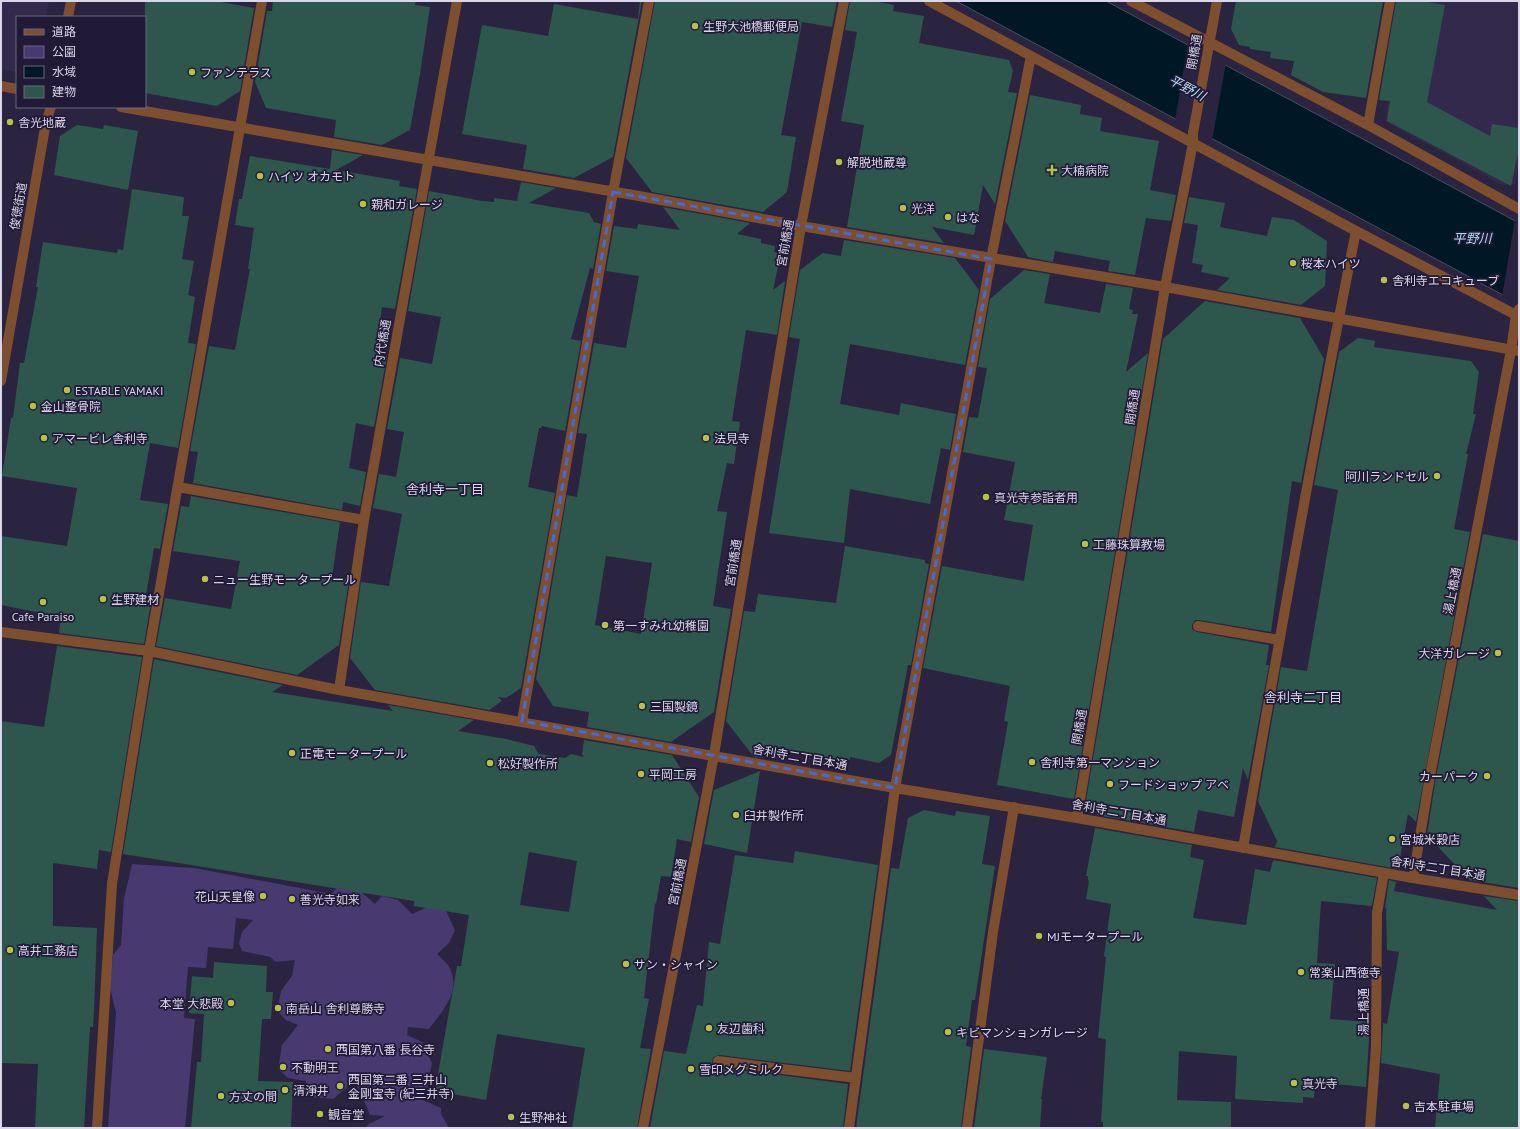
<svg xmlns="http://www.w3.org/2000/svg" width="1520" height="1129" viewBox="0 0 1520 1129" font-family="'PT Sans','Noto Sans JP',sans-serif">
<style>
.built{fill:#32294c}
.green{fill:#483971}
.water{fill:#001726;stroke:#425161}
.pier{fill:#2b2440}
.building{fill:#2d574c;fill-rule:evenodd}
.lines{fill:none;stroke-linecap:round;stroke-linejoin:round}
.street{stroke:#7e4f2f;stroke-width:10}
.marked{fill:none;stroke:#4369dc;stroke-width:3;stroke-dasharray:8 5;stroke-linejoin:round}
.poi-dot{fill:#b7c148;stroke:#211a36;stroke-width:1.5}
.labels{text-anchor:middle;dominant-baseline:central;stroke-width:3.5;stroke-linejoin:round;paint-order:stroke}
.poi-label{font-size:12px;fill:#dbd7ea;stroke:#211a36;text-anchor:start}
.street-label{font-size:12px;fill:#dbd7ea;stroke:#211a36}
.water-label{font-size:13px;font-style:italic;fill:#b2def8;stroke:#211a36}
.neighbourhood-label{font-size:13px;fill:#dbd7ea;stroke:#211a36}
</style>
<rect width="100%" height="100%" fill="#2b2440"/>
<path class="built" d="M1,1H49L46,17H17V72L1,69Z
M1407,1H1519V162L1515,184L1502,185L1385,121Z"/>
<path class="green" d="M132,864L194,868L326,893V899L339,886H354L375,904L382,896L398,900L412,914L435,904L445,909L455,930L449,943L437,954C440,957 445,961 448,965C463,990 443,1010 429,1029L408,1027L407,1035L422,1042L432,1063L427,1087L418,1098L441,1108V1114L449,1128H365L369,1124L385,1116L370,1115L359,1089L351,1080L346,1088L333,1099L310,1097L305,1094L306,1081L288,1078L278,1069L282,1045L298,1025L286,1020L277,1011L281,991L292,976L295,960L276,962L270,957L242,951L239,943L242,932L253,920L236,918L233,949L208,947L206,968L188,967L184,1018L195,1019L185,1128H108L116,1013L110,987L113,955L121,945L124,899Z"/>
<path class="water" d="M956,1H1106L1519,223L1503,295Z"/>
<path class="pier" d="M1188,43L1226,63L1212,141L1175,121Z
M1515,219L1519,221V305L1502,297Z"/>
<path class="building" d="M145,1H216L254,8L240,91L217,106L145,93Z
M273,1H416L415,5L430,7L420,74L410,130L382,145L334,137L336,120L266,108L255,82L267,11H272Z
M640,1H642L613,157L574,178L523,169L527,145L462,134L482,25L548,36L554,4L638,19Z
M655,1H837L832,27L802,22L781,135L796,137L787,192L763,212L652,192L626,158Z
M850,1H873L894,5L893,11L924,16L919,43L1009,60L1013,71L1008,92L1017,93L995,204L983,185L974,235L932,227L944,243L847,227L864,125L841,121L857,32L845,30Z
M1236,1H1383L1366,98L1323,92L1291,75L1294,61L1270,58L1271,52L1250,49V47L1239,45L1231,29Z
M1396,1H1422L1445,5L1427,102L1490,136L1492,124L1519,128V148L1511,186L1387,121L1390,101L1379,100Z
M1030,95L1081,105L1080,114L1102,118L1100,131L1159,141L1150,190L1176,195L1171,221L1146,218L1135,275L1108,271L1110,261L1055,251L1053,262L1028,257L1005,221Z
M77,125L103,129L104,125L138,131L128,190L54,175L60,136Z
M332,150L363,155L336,170L400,181L399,186L417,189L395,309L382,307L376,354L387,356L374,427L356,423L349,468L366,472L360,506L343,502L342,510L193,483L198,452L190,451L209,346L235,350L250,269H248L254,228L235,225L239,199H242L250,156L330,169Z
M521,182L556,188L529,203L589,213L594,222L601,224L593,269L590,268L571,339L581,341L565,431L542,426L541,428H539L528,487L555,493L521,688L506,698L498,697L502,701L489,710L375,690L350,658L361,582L389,586L402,514L373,508L379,474L396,477L404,432L387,429L400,358L432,364L441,317L408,311L429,191L482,201L494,202V198L517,201Z
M132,189L184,197L182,216H189L182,259L194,261L188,295L195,297L188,343L196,344L178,448L150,443L140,500L168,504L160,549L154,548L146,595L152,596L144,644L59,633L61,617L1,605V536L67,546L77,488L2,476L11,418H13L20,363H24L38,287H36L43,242L117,253L118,249L123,250Z
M1189,197L1225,203L1220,227L1267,236L1272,217L1294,220L1327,241L1325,286L1301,305L1217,290L1230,278L1201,272L1203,265L1192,263L1198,225L1184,223Z
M663,207L750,223L737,234L761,239V243L775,246L774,252L781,253L773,290L785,281L777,335L746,330L732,421L740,422L734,464L727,463L717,511L727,512L713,606L731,609L714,712L671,742L587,727L589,712L553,706L536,679L567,495L577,497L587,434L578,433L594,343L626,348L639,276L606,271L614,226L637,229L638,224L680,230ZM606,556L652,563L641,634L595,625Z
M844,240L955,258L979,290L965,365L850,344L840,404L899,415L901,403L956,414L950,450L941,448L930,504L850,489L844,543L769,533L800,339L789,337L800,270L823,253L841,256Z
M1024,270L1050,274L1044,303L1100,313L1106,284L1133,288L1129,309L1133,310L1132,314H1138L1126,372L1148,353L1074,799L997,785L1008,722L1004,721L1010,686L923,668L942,566L1024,581L1033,525L1004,520L1015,462L963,452L969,417L978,418L987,368L978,367L990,299Z
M1205,301L1300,318L1324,359L1301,483L1292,481L1271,632L1199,620H1195L1192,625V629L1197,632L1269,645L1266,665H1269L1248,780L1243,768L1234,817L1198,810L1194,832L1097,815L1099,804L1086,801L1163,339Z
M1358,338L1375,341L1374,347L1471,361L1479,372L1473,414H1476L1466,454H1468L1454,529L1470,532L1416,822L1408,814L1398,869L1275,847L1277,841L1258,801L1281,667L1307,671L1338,490L1314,485L1339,352Z
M191,496L340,522L332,577L349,580L339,645L297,675L156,646L165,598L231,609L240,561L173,551L181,506L189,507Z
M1483,534L1519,541V888L1469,880L1427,835L1436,777Z
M845,546L925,560V563L929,564L911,665H908L891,755L879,763L850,757V760L814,756L765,747L763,758L754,757L726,721L744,611L755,612L758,594L836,603Z
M57,646L142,657L111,852L99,850L97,869L53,863V926L97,928L94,1011L93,1027H90L84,1128H35L38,1064L1,1063V721L44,727Z
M154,659L283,685L272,692L393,711L388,705L474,720L458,731L506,739L534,746L539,754L565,758L571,754L584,757L582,754L584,740L672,755L699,797L691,842L677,839L671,877L661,876L656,904L655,903L644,998L649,999L640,1048L651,1049L637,1128H572L585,1048L497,1034L486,1100L435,1091L457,966H461L469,915L414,906V901L123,854ZM529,852L577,861L569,912L520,905Z
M760,771L747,853L704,844L714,790Z
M924,810L955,816L956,811L990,816L982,864L995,866L975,1000H972L966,1046L971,1047L961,1128H856L891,868L899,869L908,818Z
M1095,828L1192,845L1190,857L1204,860L1193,918L1246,925L1255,869L1270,872L1273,860L1377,878L1372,906L1321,901L1317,963L1335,964L1330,1019L1370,1022L1366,1087L1315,1082L1314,1098L1303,1097V1103L1235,1099L1237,1056L1179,1051L1177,1100L1231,1102V1128H1103V1122H1101L1106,1039L1098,1038L1106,957L1104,956L1111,904L1086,899L1089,881L1088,880V876H1086Z
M795,851L878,865L850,1071L719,1055L713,1057L712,1063L717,1067L848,1084L843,1128H650L664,1051L686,1054L697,1005L703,1006L709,942L720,944L735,855L793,863Z
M1389,880L1396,882L1394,891L1497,910L1484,896L1519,901V1128H1435L1440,1074L1381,1063L1383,1023L1387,1024L1399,952L1387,950L1386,908H1385Z
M214,962L267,966L266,992H273L271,1019H262L258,1081L293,1082L291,1128H191L197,1062H201L204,1014L189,1013L192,976L213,978Z
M984,1049L1047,1057L1041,1099H1042L1040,1128H974Z"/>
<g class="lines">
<path class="street" d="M929,1L1356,231L1516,315
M1131,1L1368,125L1519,209
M68,17L71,1
M1,86L17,89
M121,107L639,196L801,226L1165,287L1519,351
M1368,125L1390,1
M1,381L46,122L51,107
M178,487L364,520
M1198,626L1279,640
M1,632L149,651L339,690L895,788L1077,818L1413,878L1519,895
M339,690L364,520L457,1
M522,721L613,192L649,1
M1077,818L1165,287L1193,143V133L1217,1
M1243,848C1279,642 1315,436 1356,231
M1413,878L1430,776L1511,350L1516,315L1519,309
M718,1061L856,1078
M97,1128L112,884L149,651L262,1
M643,1128L714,755L801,226L844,1
M849,1128L895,788L991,259L1031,56
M967,1128L993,932L1014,807
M1370,1128L1376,1047L1377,913L1384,873"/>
</g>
<path class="marked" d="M613,192L991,259L895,788L522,721Z"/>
<g class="poi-dot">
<circle cx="695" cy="26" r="4"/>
<circle cx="192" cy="72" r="4"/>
<circle cx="10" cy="122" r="4"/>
<circle cx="839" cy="162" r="4"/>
<path d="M1050 164h4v4h4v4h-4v4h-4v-4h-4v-4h4z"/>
<circle cx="260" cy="176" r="4"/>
<circle cx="363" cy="204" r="4"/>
<circle cx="903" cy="208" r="4"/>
<circle cx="948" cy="217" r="4"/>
<circle cx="1293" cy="263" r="4"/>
<circle cx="1384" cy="280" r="4"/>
<circle cx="67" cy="390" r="4"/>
<circle cx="33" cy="406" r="4"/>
<circle cx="44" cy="438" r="4"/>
<circle cx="706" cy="438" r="4"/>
<circle cx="1437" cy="476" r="4"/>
<circle cx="986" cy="497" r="4"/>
<circle cx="1085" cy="544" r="4"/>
<circle cx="205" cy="579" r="4"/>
<circle cx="103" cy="599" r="4"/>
<circle cx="43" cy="602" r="4"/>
<circle cx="605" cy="625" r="4"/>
<circle cx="1498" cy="653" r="4"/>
<circle cx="642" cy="706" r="4"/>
<circle cx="292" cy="753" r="4"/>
<circle cx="1032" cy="762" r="4"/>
<circle cx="490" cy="763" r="4"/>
<circle cx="641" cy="774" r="4"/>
<circle cx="1487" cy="776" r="4"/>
<circle cx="1110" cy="784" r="4"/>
<circle cx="736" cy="815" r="4"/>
<circle cx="1392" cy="839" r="4"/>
<circle cx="263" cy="896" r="4"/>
<circle cx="292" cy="899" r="4"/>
<circle cx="1039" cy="936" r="4"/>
<circle cx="10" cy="950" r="4"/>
<circle cx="626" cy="964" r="4"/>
<circle cx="1301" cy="972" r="4"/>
<circle cx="231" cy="1003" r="4"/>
<circle cx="278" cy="1008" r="4"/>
<circle cx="709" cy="1028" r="4"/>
<circle cx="948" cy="1032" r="4"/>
<circle cx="328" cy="1049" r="4"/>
<circle cx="283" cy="1067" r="4"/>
<circle cx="691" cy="1069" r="4"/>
<circle cx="1294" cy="1083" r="4"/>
<circle cx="340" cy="1086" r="4"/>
<circle cx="285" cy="1090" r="4"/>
<circle cx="221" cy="1096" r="4"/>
<circle cx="1406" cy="1106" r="4"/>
<circle cx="320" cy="1114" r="4"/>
<circle cx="511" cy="1117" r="4"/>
</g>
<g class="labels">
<g class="poi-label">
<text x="703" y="26">生野大池橋郵便局</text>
<text x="200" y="72">ファンテラス</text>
<text x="18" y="122">舎光地蔵</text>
<text x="847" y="162">解脱地蔵尊</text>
<text x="1061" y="170">大楠病院</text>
<text x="268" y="176">ハイツ オカモト</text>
<text x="371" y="204">親和ガレージ</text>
<text x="911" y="208">光洋</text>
<text x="956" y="217">はな</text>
<text x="1301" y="263">桜本ハイツ</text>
<text x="1392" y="280">舎利寺エコキューブ</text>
<text x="75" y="390">ESTABLE YAMAKI</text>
<text x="41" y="406">金山整骨院</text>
<text x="52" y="438">アマービレ舎利寺</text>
<text x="714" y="438">法見寺</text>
<text x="1429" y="476" text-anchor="end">阿川ランドセル</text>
<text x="994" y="497">真光寺参詣者用</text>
<text x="1093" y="544">工藤珠算教場</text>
<text x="213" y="579">ニュー生野モータープール</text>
<text x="111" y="599">生野建材</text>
<text x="43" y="616" text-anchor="middle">Cafe Paraiso</text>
<text x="613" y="625">第一すみれ幼稚園</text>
<text x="1490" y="653" text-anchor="end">大洋ガレージ</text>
<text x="650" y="706">三国製鏡</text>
<text x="300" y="753">正電モータープール</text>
<text x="1040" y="762">舎利寺第一マンション</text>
<text x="498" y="763">松好製作所</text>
<text x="649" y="774">平岡工房</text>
<text x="1479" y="776" text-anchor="end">カーパーク</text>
<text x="1118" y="784">フードショップ アベ</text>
<text x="744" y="815">臼井製作所</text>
<text x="1400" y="839">宮城米穀店</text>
<text x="255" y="896" text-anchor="end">花山天皇像</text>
<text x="300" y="899">善光寺如来</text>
<text x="1047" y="936">MJモータープール</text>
<text x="18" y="950">高井工務店</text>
<text x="634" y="964">サン・シャイン</text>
<text x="1309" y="972">常楽山西徳寺</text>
<text x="223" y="1003" text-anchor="end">本堂 大悲殿</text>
<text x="286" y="1008">南岳山 舎利尊勝寺</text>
<text x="717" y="1028">友辺歯科</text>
<text x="956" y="1032">キビマンションガレージ</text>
<text x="336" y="1049">西国第八番 長谷寺</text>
<text x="291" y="1067">不動明王</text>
<text x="699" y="1069">雪印メグミルク</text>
<text x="348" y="1079">西国第二番 三井山<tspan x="348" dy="14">金剛宝寺 (紀三井寺)</tspan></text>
<text x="1302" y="1083">真光寺</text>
<text x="293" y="1090">清淨井</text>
<text x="229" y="1096">方丈の間</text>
<text x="1414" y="1106">吉本駐車場</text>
<text x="328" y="1114">観音堂</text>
<text x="519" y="1117">生野神社</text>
</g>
<g class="street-label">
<text transform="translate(1194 52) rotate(-80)">開橋通</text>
<text transform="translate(18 206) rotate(-80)">俊徳街道</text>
<text transform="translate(785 243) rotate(-80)">宮前橋通</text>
<text transform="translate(382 343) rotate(-80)">内代橋通</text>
<text transform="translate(1132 407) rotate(-81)">開橋通</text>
<text transform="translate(733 563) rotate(-81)">宮前橋通</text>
<text transform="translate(1452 591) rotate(-79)">湯上橋通</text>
<text transform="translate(1079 727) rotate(-80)">開橋通</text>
<text transform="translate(800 757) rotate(10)">舎利寺二丁目本通</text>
<text transform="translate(1119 812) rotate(10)">舎利寺二丁目本通</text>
<text transform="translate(1438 868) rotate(9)">舎利寺二丁目本通</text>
<text transform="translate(677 882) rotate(-79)">宮前橋通</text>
<text transform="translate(1363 1012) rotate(-90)">湯上橋通</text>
</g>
<g class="water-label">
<text transform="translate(1187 88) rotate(28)">平野川</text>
<text x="1472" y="238">平野川</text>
</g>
<g class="neighbourhood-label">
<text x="445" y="489">舎利寺一丁目</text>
<text x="1303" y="697">舎利寺二丁目</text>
</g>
</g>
<rect width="1520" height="1129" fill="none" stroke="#dbd7ea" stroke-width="4"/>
<rect x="16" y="16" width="130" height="92" fill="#211a36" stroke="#6b667e"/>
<rect x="24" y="29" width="20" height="6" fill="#7e4f2f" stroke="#6b667e"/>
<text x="52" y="36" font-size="12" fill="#dbd7ea">道路</text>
<rect x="24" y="46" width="20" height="12" fill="#483971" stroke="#6b667e"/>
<text x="52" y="56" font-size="12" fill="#dbd7ea">公園</text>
<rect x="24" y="66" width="20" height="12" fill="#001726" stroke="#6b667e"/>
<text x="52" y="76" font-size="12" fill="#dbd7ea">水域</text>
<rect x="24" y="86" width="20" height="12" fill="#2d574c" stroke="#6b667e"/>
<text x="52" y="96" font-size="12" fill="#dbd7ea">建物</text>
</svg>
